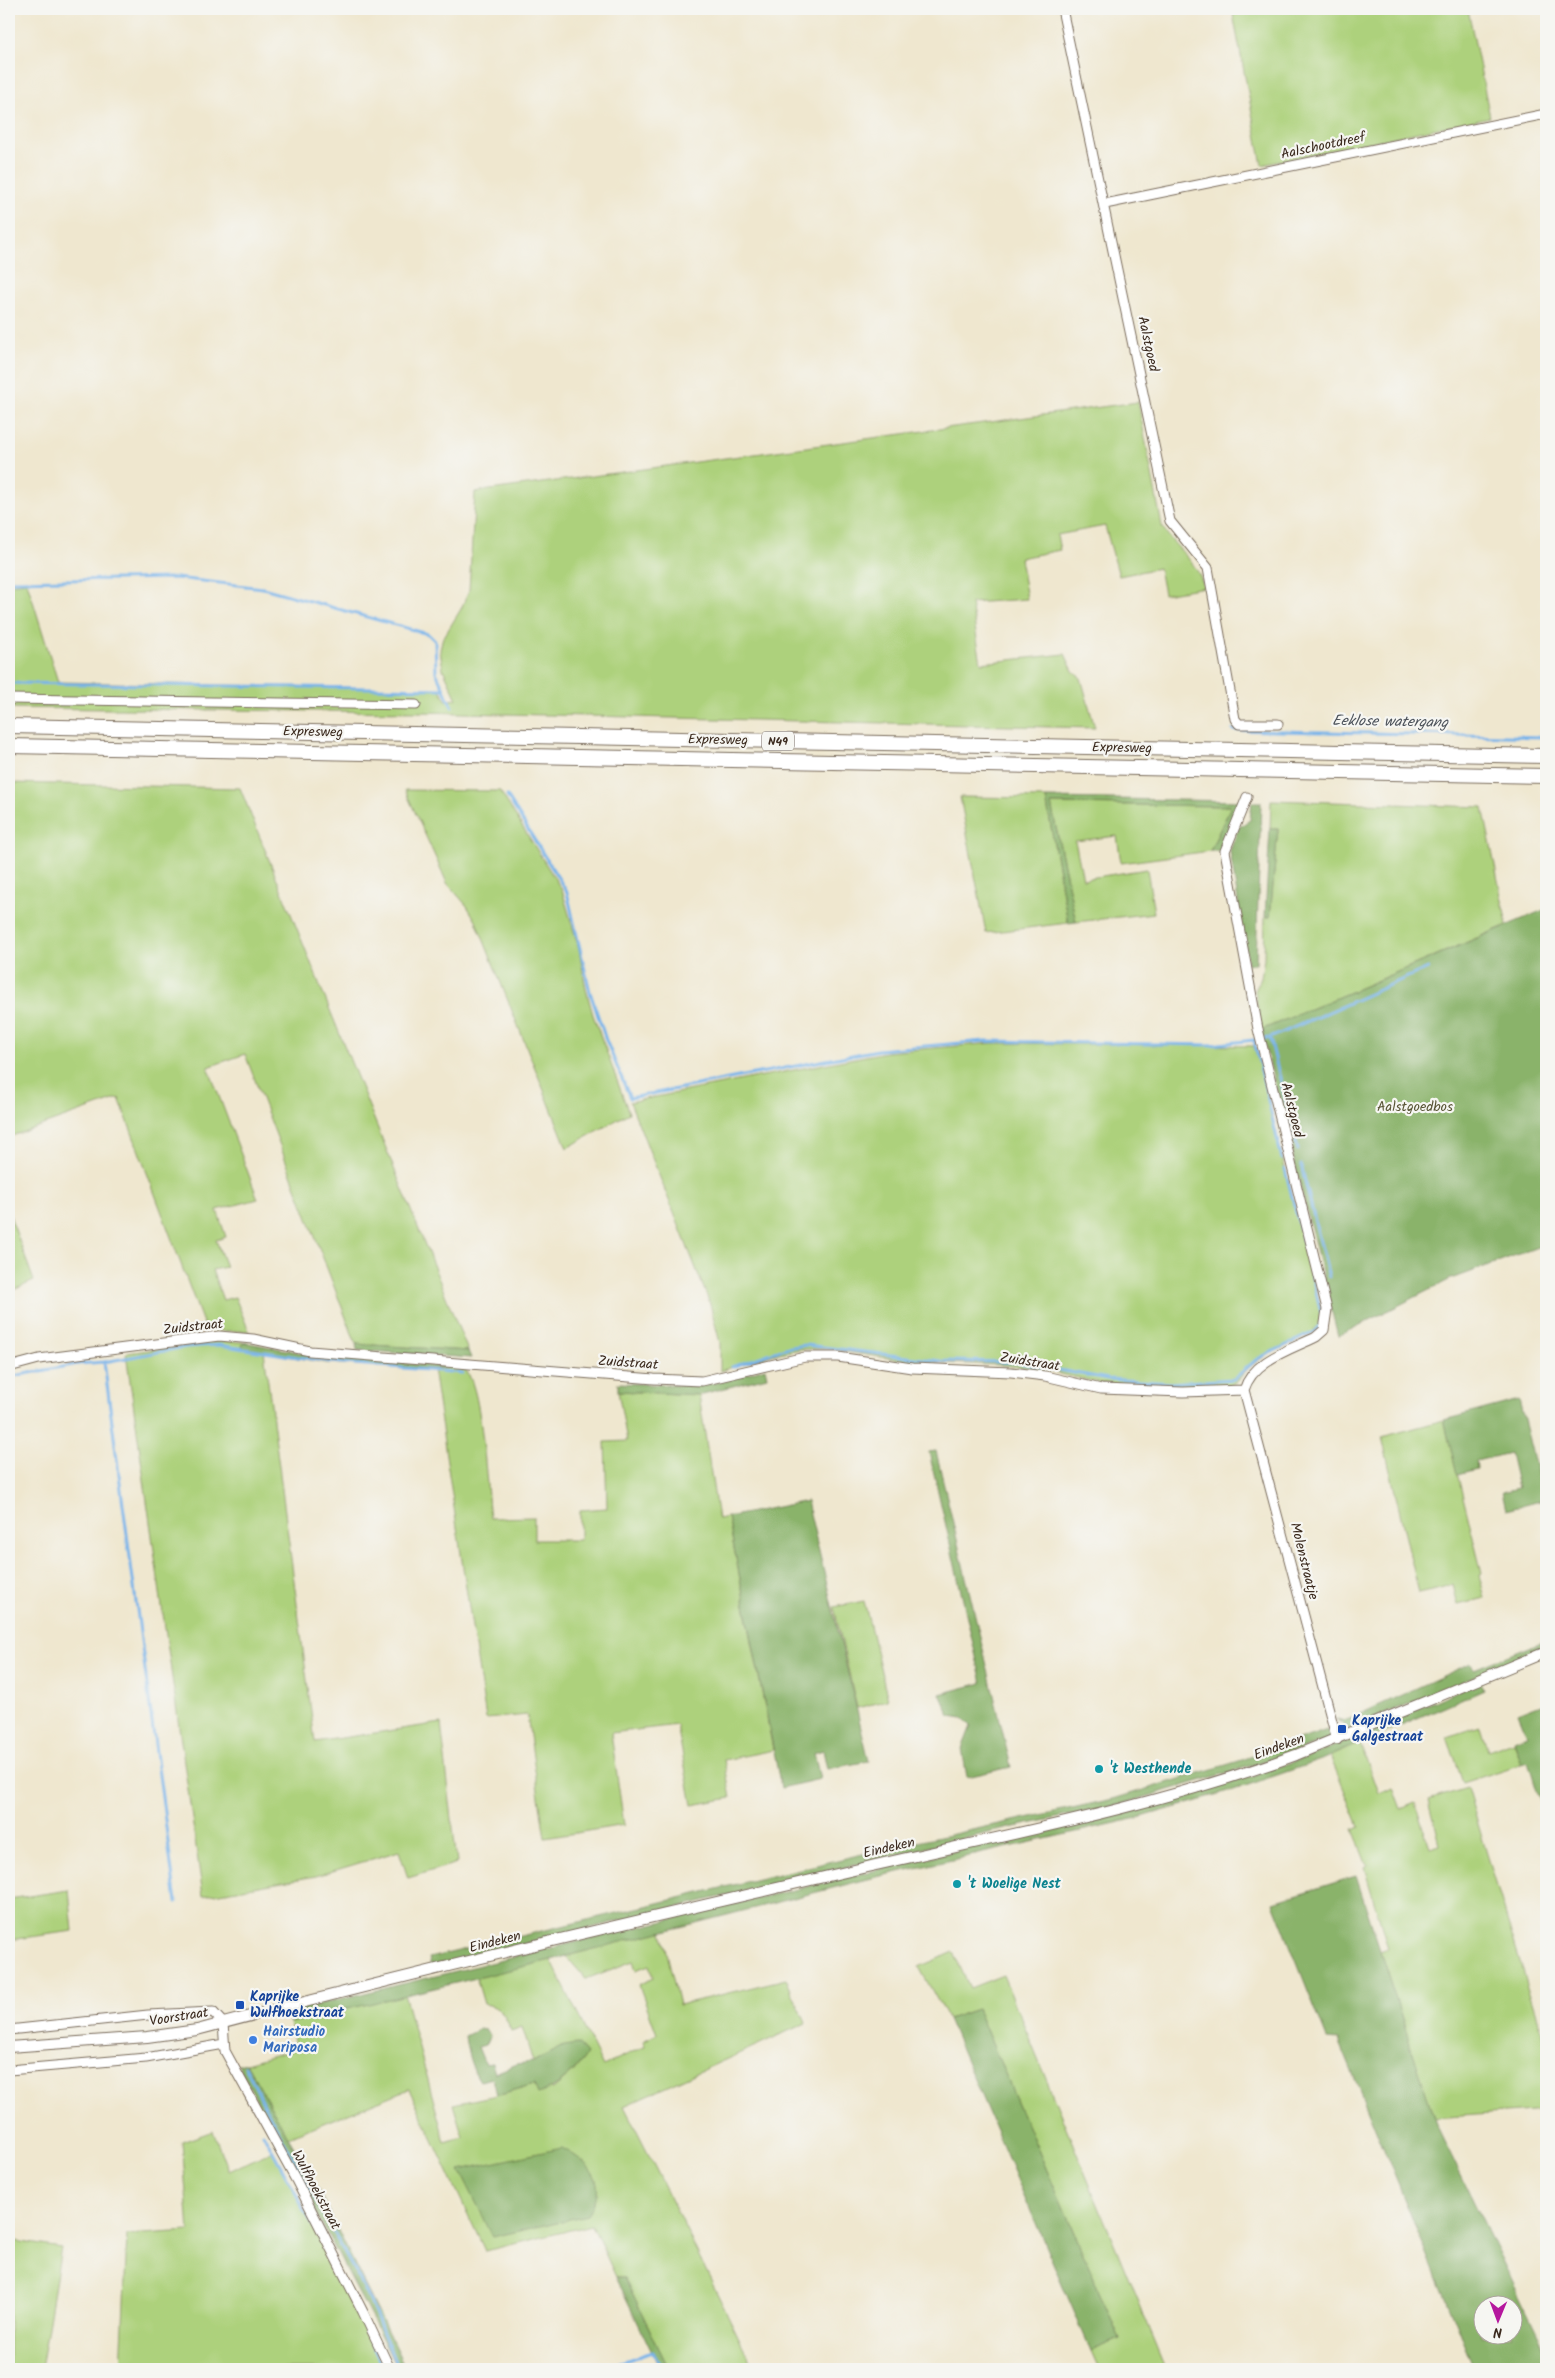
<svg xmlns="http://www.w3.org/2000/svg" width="1555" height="2378" viewBox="0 0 1555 2378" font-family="Kalam,sans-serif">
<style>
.green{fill:#add17b;stroke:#747e4c}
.forest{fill:#8ab36b;stroke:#626e44;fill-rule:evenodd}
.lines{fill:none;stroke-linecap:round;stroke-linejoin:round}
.stream{stroke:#78b4ea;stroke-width:3}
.minor-casing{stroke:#7a6c5c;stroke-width:11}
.tertiary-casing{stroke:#7a6c5c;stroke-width:12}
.trunk-casing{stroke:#7a6c5c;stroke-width:16}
.minor{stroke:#fff;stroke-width:9}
.tertiary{stroke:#fff;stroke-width:10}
.trunk{stroke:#fff;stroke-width:14}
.transit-dot{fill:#1a4fb4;stroke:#f6f6f2;stroke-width:2}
.culture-dot{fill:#0f9aa8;stroke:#f6f6f2;stroke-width:2}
.shop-dot{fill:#3f7fe0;stroke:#f6f6f2;stroke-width:2}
.labels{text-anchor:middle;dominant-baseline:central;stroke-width:4.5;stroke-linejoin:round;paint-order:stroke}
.shield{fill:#f6f6f2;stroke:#73675e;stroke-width:1}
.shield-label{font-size:12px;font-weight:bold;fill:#3b2a1e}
.street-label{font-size:14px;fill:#3b2a1e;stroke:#f6f6f2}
.park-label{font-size:14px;fill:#585435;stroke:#f6f6f2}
.transit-label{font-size:14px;font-weight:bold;fill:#164399;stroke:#f6f6f2;text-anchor:start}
.culture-label{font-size:14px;font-weight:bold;fill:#0d838f;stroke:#f6f6f2;text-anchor:start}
.shop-label{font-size:14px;font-weight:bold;fill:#366cbe;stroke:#f6f6f2;text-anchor:start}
.water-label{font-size:15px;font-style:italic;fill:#4d535b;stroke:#f6f6f2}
</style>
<rect width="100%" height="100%" fill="#f6f6f2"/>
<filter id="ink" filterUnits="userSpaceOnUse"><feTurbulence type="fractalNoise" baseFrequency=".02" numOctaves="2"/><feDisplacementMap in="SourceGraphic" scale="10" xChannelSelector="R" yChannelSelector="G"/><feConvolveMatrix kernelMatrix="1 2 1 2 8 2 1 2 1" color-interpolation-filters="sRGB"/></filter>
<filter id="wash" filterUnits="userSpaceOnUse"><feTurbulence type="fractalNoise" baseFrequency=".0096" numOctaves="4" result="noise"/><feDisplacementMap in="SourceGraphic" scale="20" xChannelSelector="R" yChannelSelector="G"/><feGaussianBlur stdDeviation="1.12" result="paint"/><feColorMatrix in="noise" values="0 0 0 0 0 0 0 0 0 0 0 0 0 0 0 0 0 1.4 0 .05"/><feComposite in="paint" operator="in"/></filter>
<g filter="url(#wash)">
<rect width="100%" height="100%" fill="#efe7cf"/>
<path class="green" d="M1232,9H1468L1490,117L1262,165Z
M1138,402L1162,526C1176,551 1195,557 1204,587L1164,594L1159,568L1119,576L1105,526L1057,535L1060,550L1020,558L1027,599L971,603L981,663L1065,654L1073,671L1081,678L1095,728L419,712L9,708V584L27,582L58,682L440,689L446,700L457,699L443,669L440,650L442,640L461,609L469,590L475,492Z
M9,783L240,788L468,1351L356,1344L245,1054L208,1067L258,1199L217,1210L226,1237L216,1240L226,1267L212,1270L223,1300L235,1297L249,1331H206L119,1098L9,1137Z
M405,790L500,791L562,890L579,949L586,989L593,1015L629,1113L567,1148L476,921L467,906L447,883Z
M960,797L1046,798L1068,923L986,933Z
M1271,800L1483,807L1507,925L1261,1030L1255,991L1261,977L1264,959L1265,917H1270L1278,829H1270Z
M1051,804L1231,806L1210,851L1121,863L1117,836L1075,841L1083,879L1147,869L1154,913L1076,922Z
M994,1043L1254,1046L1321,1309L1320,1325C1302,1345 1270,1348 1250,1367C1240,1376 1240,1381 1227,1387L1128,1385L1101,1383L1038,1369L1005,1365L916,1362L827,1349H800L779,1353L720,1371V1343L710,1304L630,1102L886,1052Z
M9,1213L34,1281L9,1292Z
M217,1341L243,1342V1348L264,1351L315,1742L441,1723L457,1863L408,1878L399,1851L316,1876L203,1896L126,1353Z
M453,1367L466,1370C483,1393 486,1485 490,1518L534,1517V1540H580V1510L607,1508L605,1442L627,1441L618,1391L699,1395L718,1519L728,1517L773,1750L724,1760L731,1798L692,1805L677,1725L611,1733L624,1825L545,1838L527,1715L486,1719L433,1369Z
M1444,1420L1482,1574L1479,1575L1485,1598L1458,1605L1453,1585L1419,1593L1382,1437Z
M864,1601L888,1700L857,1708L834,1607Z
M1480,1726L1488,1751L1513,1742L1521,1764L1463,1783L1447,1737Z
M1360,1743L1378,1793L1393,1787L1401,1809L1415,1803L1430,1847L1440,1844L1429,1800L1467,1788L1546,2048V2110L1434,2118L1380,1951L1388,1948L1364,1867L1367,1865L1353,1829L1359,1826L1330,1756Z
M69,1890L73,1931L9,1940V1899Z
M662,1931L679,2005L786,1979L806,2023L624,2106L676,2209L754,2369H669L624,2277H616L592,2225L485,2251L409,2089L288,2137L246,2063L296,2049L290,2023L404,1994L445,2142L463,2137L453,2104L497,2095L534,2084L553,2089L574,2071L587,2054L578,2044C561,2047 548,2053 533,2062L522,2027L511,2031C506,2016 500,2006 484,2004L476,1977L551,1960L603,2066L645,2046L643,2041L657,2034L639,1985L653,1978L649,1965L636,1970L633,1961L586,1979L566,1956Z
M953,1952L970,1988L1003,1975L1166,2369H1099L1091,2351L1120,2339L977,2009L948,2019L919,1967Z
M213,2131L228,2171L273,2151L323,2242L384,2369H121L127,2235L189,2231L182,2142Z
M9,2240L61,2248L41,2369H9Z"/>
<path class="forest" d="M1046,798L1244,801L1231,823L1221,851H1210L1231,806L1051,804L1076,922L1068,923Z
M1252,802H1261L1256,964H1248L1230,851L1239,827L1250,820Z
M1270,829H1278L1270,917H1265Z
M1546,909V1244L1451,1279L1338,1336L1261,1030Z
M243,1342L325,1357L453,1367L433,1369L326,1363L242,1348Z
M356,1344L468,1351L471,1358L357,1350Z
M765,1368L767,1377L699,1395L618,1391V1383L697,1386L720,1382Z
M1519,1400L1544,1500L1506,1510L1502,1492L1518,1488L1510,1453L1476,1461L1477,1469L1457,1474L1444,1420Z
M936,1451L1011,1767L967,1777L962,1749L971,1726L963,1718L950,1716L940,1694L982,1683L929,1452Z
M807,1501L869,1761L827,1769L823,1750L814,1753L820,1779L781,1788L728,1517Z
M1546,1640V1646L1349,1729L1337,1719L1345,1721L1471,1663L1474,1669Z
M1480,1681L1484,1689L1321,1760L1222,1794L1138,1818L872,1878L551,1960L290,2023L286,2012L972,1847L1145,1809L1224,1785L1316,1754Z
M1546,1702V1820L1528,1762L1521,1764L1513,1740L1527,1735L1518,1713Z
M1327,1730L1331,1739L1264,1762L1118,1805L1005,1829L431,1966L429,1958L854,1856L1113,1799L1236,1762Z
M1356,1876L1436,2124L1546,2351V2369H1474L1339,2040L1327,2039L1273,1902ZM1482,2306H1512V2336H1482Z
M977,2009L1120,2339L1091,2351L948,2019Z
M479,2029L485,2030L490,2036L485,2045L478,2047L485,2064L492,2063L495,2073L517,2064L533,2062L563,2046L578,2044L587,2054C574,2072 559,2087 538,2094L534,2084L497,2095L493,2078L480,2081C471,2068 467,2052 465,2036Z
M246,2063L317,2188L406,2369H397L379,2332L238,2065Z
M562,2148C592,2164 610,2183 587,2215L493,2237L460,2170Z
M616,2277H624L669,2369H660Z"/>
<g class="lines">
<path class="stream" d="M9,581L176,578L263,588L428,634L435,641L436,672L452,707
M9,683L444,689
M1233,730L1546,737
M507,796L567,892L590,992L606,1040L630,1098L878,1050L985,1041L1211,1045L1270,1038L1428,968
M1270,1038L1298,1150
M1254,1041L1282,1159
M1301,1165L1329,1277
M1285,1169L1322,1316
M104,1362L186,1347L218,1345L331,1362L463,1373
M732,1367L785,1348L806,1345L941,1361L1015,1362L1108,1379L1171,1383L1234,1379L1257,1359L1316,1331L1322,1323
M9,1377L78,1364L104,1362L176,1902
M245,2066L270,2116L367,2294L398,2369
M263,2133L334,2264
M355,2306L383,2369
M598,2369L653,2352L662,2369"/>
</g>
</g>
<g filter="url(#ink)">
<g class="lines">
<defs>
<path id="minor" d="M1062,9L1170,521L1208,568L1235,719L1239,724H1278
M1105,204L1546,114
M9,699L416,705
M9,1367L39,1359L219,1336L253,1339L310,1351L654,1379L702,1381L805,1357H838L912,1368L1011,1372L1045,1376L1101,1389L1183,1392L1244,1390
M1244,1390C1253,1360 1290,1350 1316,1337L1324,1330L1327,1309L1258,1029L1225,851L1247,797
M1244,1390L1337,1740
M9,2030L148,2015L213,2012L223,2023L225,2051L296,2180L363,2312L390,2369
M9,2070L146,2058L224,2044"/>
<path id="tertiary" d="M9,2047L147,2037L197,2030C419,1971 643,1919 867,1867C1011,1834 1157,1806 1296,1755L1546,1652"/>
<path id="trunk" d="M9,726L1546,756
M9,746L1546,776"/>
</defs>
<use href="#minor" class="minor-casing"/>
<use href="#tertiary" class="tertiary-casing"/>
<use href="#trunk" class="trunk-casing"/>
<use href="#minor" class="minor"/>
<use href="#tertiary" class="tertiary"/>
<use href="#trunk" class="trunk"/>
</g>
</g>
<g class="transit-dot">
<rect x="1337" y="1724" width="10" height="10" rx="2.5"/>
<rect x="235" y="2000" width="10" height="10" rx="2.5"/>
</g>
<g class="culture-dot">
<circle cx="1099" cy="1769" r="5"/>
<circle cx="957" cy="1884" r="5"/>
</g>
<circle class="shop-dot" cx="253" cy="2040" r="5"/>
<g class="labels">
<rect class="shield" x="762" y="731.5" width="32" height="19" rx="4"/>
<g class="shield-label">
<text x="778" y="741">N49</text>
</g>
<g class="street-label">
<text transform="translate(1323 146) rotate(-12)">Aalschootdreef</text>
<text transform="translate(1148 344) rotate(78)">Aalstgoed</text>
<text transform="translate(313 732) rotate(1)">Expresweg</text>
<text transform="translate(718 740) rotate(1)">Expresweg</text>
<text transform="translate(1122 748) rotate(1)">Expresweg</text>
<text transform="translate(1292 1110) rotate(76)">Aalstgoed</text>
<text transform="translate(193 1327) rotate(-6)">Zuidstraat</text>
<text transform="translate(1030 1362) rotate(9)">Zuidstraat</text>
<text transform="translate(628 1363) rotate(4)">Zuidstraat</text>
<text transform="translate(1304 1561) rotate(76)">Molenstraatje</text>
<text transform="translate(1279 1747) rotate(-20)">Eindeken</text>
<text transform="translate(889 1848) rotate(-13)">Eindeken</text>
<text transform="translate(495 1942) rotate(-14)">Eindeken</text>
<text transform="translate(179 2017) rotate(-9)">Voorstraat</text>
<text transform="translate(316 2190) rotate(62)">Wulfhoekstraat</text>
</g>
<g class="park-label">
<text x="1415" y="1107">Aalstgoedbos</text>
</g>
<g class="transit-label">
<text x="1352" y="1721">Kaprijke<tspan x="1352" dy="16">Galgestraat</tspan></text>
<text x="250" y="1997">Kaprijke<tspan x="250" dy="16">Wulfhoekstraat</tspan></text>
</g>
<g class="culture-label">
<text x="1109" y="1769">'t Westhende</text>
<text x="967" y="1884">'t Woelige Nest</text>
</g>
<g class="shop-label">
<text x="263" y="2032">Hairstudio<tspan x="263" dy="16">Mariposa</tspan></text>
</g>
<g class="water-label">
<text transform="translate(1390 722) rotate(1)">Eeklose watergang</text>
</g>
</g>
<rect width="1555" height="2378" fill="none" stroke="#f6f6f2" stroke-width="30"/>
<g transform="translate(1498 2320) rotate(181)"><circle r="24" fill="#f6f6f2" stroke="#aba49d"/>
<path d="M0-4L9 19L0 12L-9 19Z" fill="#b5179e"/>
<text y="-8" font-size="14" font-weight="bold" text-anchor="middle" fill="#3b2a1e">N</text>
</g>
</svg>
